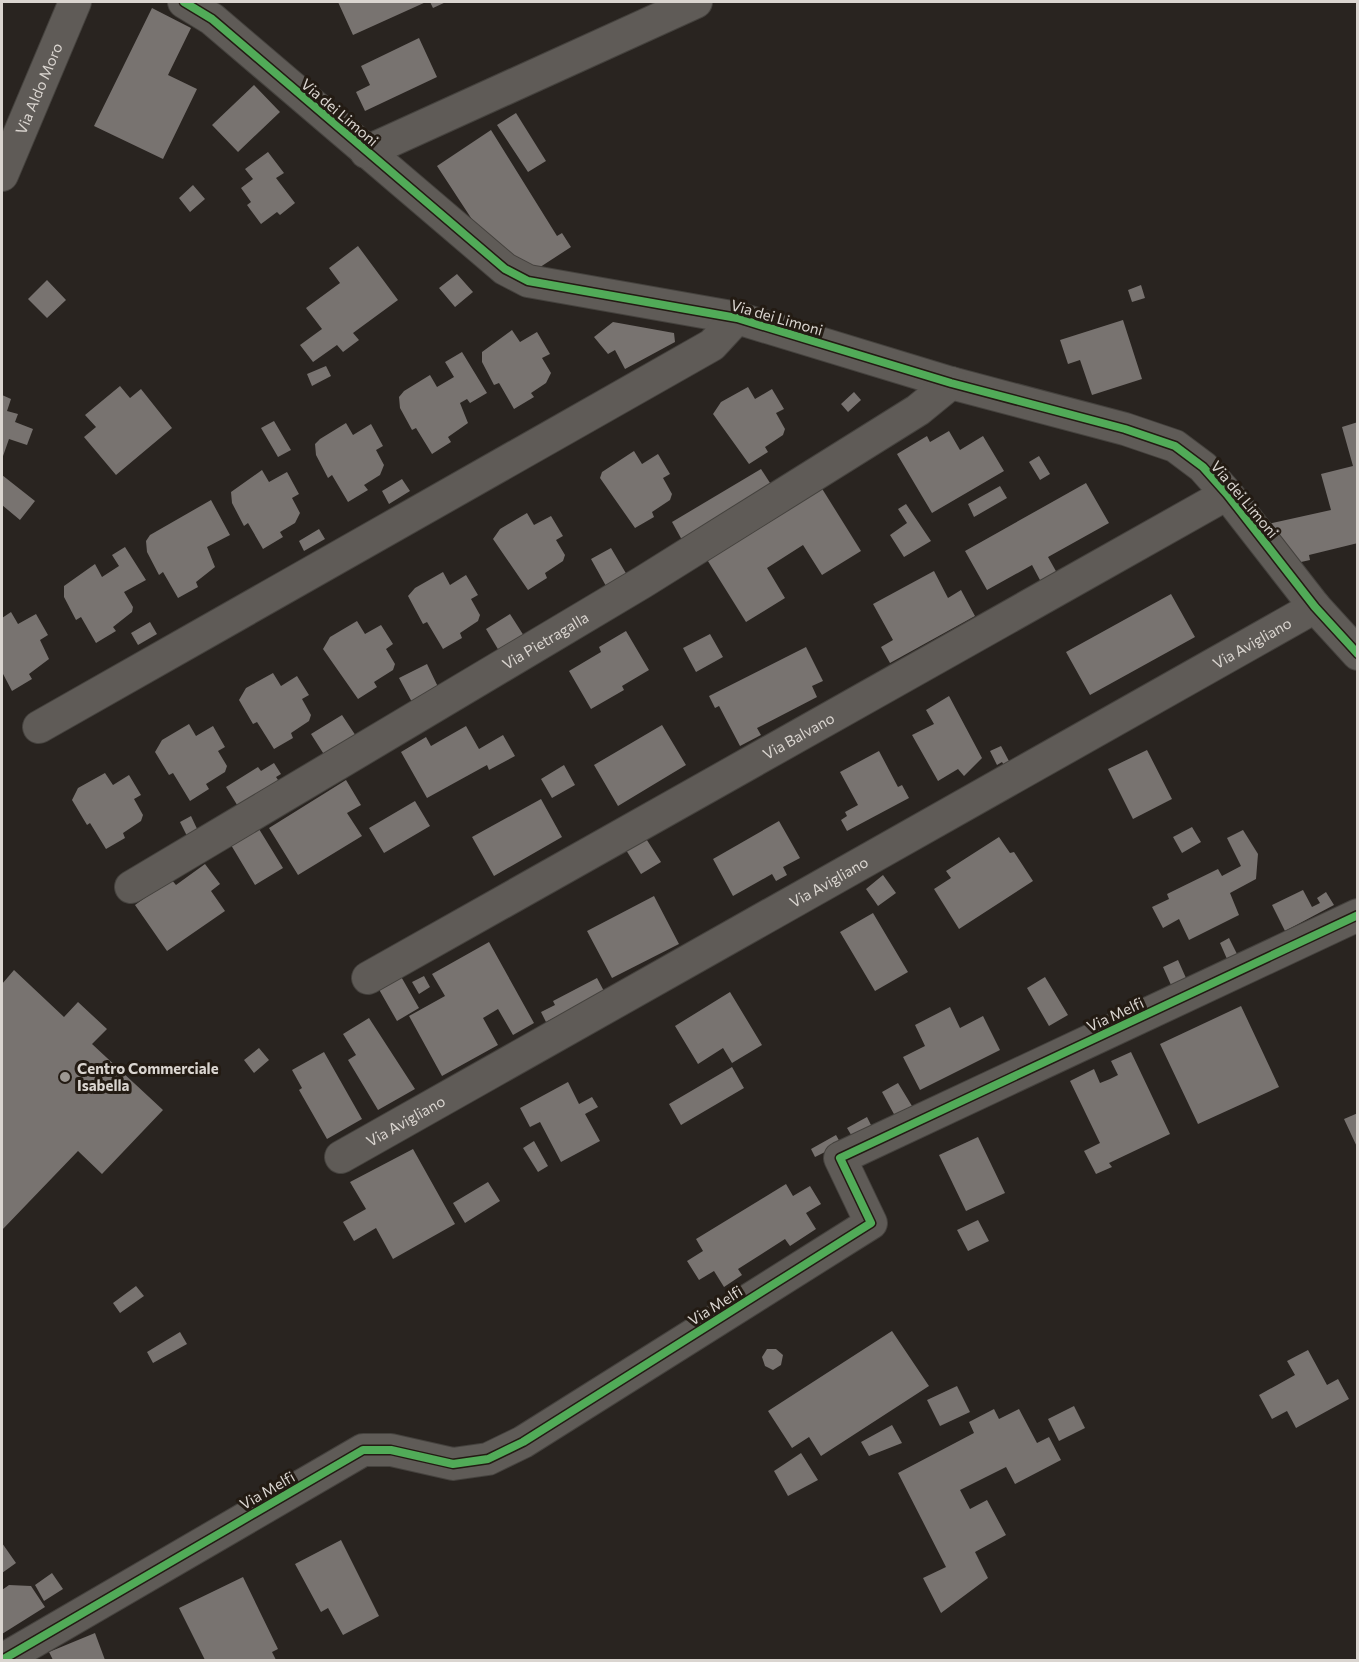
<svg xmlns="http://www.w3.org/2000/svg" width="1359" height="1662" viewBox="0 0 1359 1662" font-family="Commissioner,sans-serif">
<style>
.building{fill:#787370}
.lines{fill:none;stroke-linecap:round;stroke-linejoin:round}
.minor-casing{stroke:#45423e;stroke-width:34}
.minor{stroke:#5f5b57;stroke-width:32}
.cycleway-casing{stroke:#231b13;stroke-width:11}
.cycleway{stroke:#51ab58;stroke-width:8}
.poi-dot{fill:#9c9792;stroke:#231b13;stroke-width:2}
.labels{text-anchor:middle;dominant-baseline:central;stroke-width:6;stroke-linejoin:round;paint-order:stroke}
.street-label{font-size:15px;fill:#dad5d0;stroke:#231b13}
.poi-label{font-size:15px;font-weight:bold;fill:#dad5d0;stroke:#231b13;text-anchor:start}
</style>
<rect width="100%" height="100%" fill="#292420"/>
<path class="building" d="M338,2H426L353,35Z
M430,2H446L433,8Z
M152,8L191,28L168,75L197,89L163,159L94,126Z
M419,38L437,77L365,111L356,92L370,85L361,66Z
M254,85L280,112L238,152L212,125Z
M516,113L546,161L528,172L497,125Z
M491,130L557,236L562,233L571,247L531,273L494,253L437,166Z
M268,152L284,173L276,178L295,203L280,215L277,212L261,224L247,205L251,202L241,188L253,179L245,169Z
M193,185L205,199L190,212L179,198Z
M358,246L398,300L353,333L359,340L343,352L337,345L313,362L300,345L322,329L306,308L340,283L329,268Z
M457,274L473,292L455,307L439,288Z
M47,280L66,300L47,318L28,299Z
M1141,285L1145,298L1132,302L1128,290Z
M1123,320L1142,379L1092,395L1080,360L1068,364L1060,340Z
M613,322L674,333L675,342L625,369L615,350L608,354L594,337Z
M512,330L520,342L537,332L550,354L542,358L551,373L546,383L531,393L534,397L514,409L499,383L494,385L482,362V352Z
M462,352L487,393L470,403L467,399L460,403L468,423L448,437L451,442L432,454L416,428L412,430L400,408L399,397L404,391L430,375L437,387L454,377L445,362Z
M326,366L331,376L312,386L307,374Z
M120,386L130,398L141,389L172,428L116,475L84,437L96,427L85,415Z
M748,387L755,399L772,389L784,409L776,413L785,429L783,435L765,447L768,452L749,464L713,414L721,402Z
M854,392L861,400L848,412L841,404Z
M2,395L11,399L7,411L18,414L15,422L33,429L27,445L9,439L2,459Z
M274,421L291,450L278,457L261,428Z
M1358,422V543L1309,555L1310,560L1292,564L1263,525L1331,510L1321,474L1353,466L1342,427Z
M346,423L353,435L371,424L383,446L376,450L384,465L380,475L364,485L368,490L348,502L332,475L328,478L316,455L315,444L320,439Z
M949,431L960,450L983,436L1004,471L932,513L897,454L927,436L930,442Z
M634,451L642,464L658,454L670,474L663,478L672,494L670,500L652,512L654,517L635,528L600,478L602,472Z
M1039,456L1050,474L1040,480L1029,462Z
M761,469L772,486L682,540L672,522Z
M262,470L269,482L287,472L299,494L292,498L300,513L295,523L280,532L283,537L263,549L248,523L244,526L232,503L231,492Z
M2,475L35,501L20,520L2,505Z
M402,479L410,491L389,504L382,491Z
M1086,483L1109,523L1048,557L1057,573L1041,582L1032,565L987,590L965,551Z
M1000,486L1007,498L974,517L968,504Z
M821,487L861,551L822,575L803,545L767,568L785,598L746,622L706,558Z
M211,500L230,535L207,547L215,567L196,582L198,587L178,598L163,572L159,575L147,552L146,541L150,535Z
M906,504L931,541L904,557L890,535L907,523L898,509Z
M527,513L534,525L551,516L563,536L556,540L565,555L563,561L545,573L547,578L528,590L493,539L500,529Z
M319,529L325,539L304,551L299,541Z
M125,547L146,580L124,592L133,607L132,612L113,627L116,631L96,643L81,617L76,620L64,597V586L95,564L102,577L119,566L112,555Z
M611,548L627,575L606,586L591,559Z
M934,571L948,598L961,590L975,616L890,663L881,647L893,640L873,604Z
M443,572L450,585L466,575L478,595L471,599L480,615L478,621L460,633L462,638L443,649L427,622L423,624L408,596L415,588Z
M1171,594L1195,637L1090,695L1066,652Z
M11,612L18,624L36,614L48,635L40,640L49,659L29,674L32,679L12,691L2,672V618Z
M510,614L524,636L499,651L486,629Z
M357,621L365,634L381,625L393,644L386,649L395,664L393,670L374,682L377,687L358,699L323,649L330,637Z
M150,622L157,634L138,645L131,633Z
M626,631L649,670L622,686L624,690L591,709L569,671L601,652L599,647Z
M710,634L723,657L696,672L683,648Z
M806,647L823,681L812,686L817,697L757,728L761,735L740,746L719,706L715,708L709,696Z
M427,664L439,689L413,704L399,678Z
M273,673L281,686L297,676L309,695L302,699L311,715L309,721L291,733L293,738L274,749L257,722L253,724L239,700L246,688Z
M949,696L982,758L964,776L958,769L938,781L912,735L934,724L926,710Z
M342,715L356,736L325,756L311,734Z
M189,724L196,736L213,726L225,747L218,751L227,766L225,772L206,784L209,789L190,801L173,773L169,775L155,752L162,740Z
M662,725L686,765L618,806L594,765Z
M466,726L479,749L503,735L515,756L489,770L487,765L427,798L401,752L426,737L431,746Z
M1001,746L1010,763L1005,767L1002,762L997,765L990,751Z
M1147,750L1172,799L1133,819L1108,769Z
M879,751L898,787L902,785L909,798L847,831L841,820L847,816L845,812L858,805L840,772Z
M274,763L281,774L276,777L280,783L239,808L226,787L258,767L261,771Z
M564,765L575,785L552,798L541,779Z
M105,773L113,785L129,775L141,795L134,799L143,815L141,821L123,833L125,838L106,849L90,823L87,825L72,800L78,788Z
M346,780L361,805L347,813L362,836L298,875L269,828Z
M541,799L562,837L494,876L472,837Z
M415,801L430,826L384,853L369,828Z
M191,816L199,833L188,838L180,822Z
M779,821L800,858L783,867L787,875L776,881L772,874L733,896L713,859Z
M1192,827L1201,842L1182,853L1173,837Z
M259,829L283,868L255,885L231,845Z
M1243,830L1258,854L1256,879L1230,893L1239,915L1189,940L1179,919L1163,928L1152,907L1169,899L1167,894L1218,869L1222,876L1241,866L1227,838Z
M645,837L661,862L641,874L626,850Z
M999,837L1010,853L1014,852L1033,881L959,929L934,889L951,878L946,871Z
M205,864L220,884L211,891L225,911L167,951L135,905L171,879L176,885Z
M883,875L896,893L878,906L866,889Z
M1303,890L1312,907L1320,903L1317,898L1326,892L1334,905L1285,931L1272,905Z
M654,896L679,944L612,978L587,931Z
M873,913L908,972L875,991L840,932Z
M1229,938L1237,954L1227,959L1220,943Z
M489,942L534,1023L513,1035L498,1009L483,1018L498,1045L442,1076L409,1016L445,996L432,974Z
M1178,960L1186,978L1171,985L1163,967Z
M14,970L64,1017L78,1002L107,1029L92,1044L163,1110L102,1174L78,1151L2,1230V984Z
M399,973L419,1008L397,1021L377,986Z
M424,976L430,987L419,994L412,982Z
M1045,977L1068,1015L1049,1026L1027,988Z
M597,978L605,993L546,1022L541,1012L555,1005L553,1001Z
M730,992L762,1045L732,1063L723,1048L698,1064L675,1026Z
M1241,1006L1279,1087L1198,1124L1160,1044Z
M950,1007L960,1028L983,1016L1000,1050L920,1090L903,1057L925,1046L915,1025Z
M369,1018L415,1089L378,1110L348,1060L356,1055L343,1034Z
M259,1048L269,1060L254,1073L244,1060Z
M324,1052L362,1119L327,1139L299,1090L302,1088L292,1070Z
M1131,1052L1170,1134L1109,1163L1112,1167L1096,1174L1084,1151L1100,1143L1070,1081L1094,1069L1100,1083L1110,1079L1118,1075L1111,1061Z
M732,1067L744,1088L681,1125L669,1104Z
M568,1082L579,1104L592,1097L598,1107L585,1114L600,1141L561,1162L540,1122L530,1127L520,1108Z
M898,1083L912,1106L895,1116L882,1092Z
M1358,1113V1149L1344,1119Z
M867,1117L872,1127L853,1138L847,1128Z
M836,1135L841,1144L815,1157L811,1149Z
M978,1137L1005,1193L966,1211L939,1155Z
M534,1141L548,1166L538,1172L523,1148Z
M413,1149L455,1224L393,1259L376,1228L354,1241L343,1222L366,1209L350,1182Z
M488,1182L500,1201L465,1223L453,1203Z
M786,1184L793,1196L810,1186L821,1204L806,1213L816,1229L790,1246L785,1239L738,1269L742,1275L724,1287L714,1271L699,1280L687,1261L703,1251L696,1239Z
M978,1220L989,1241L968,1251L957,1230Z
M136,1286L144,1296L120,1313L113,1303Z
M892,1331L929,1386L821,1456L809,1437L792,1448L768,1411Z
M180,1332L187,1344L153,1363L147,1352Z
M767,1349H776L783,1355L781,1365L773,1370L765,1366L762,1357Z
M1308,1350L1327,1385L1338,1379L1349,1399L1296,1428L1287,1411L1272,1419L1259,1395L1295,1375L1287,1361Z
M957,1386L970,1412L940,1426L927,1400Z
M1074,1406L1085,1428L1059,1441L1048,1419Z
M994,1409L999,1419L1019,1409L1037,1443L1049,1437L1061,1460L1015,1484L1006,1467L960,1490L970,1509L987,1500L1006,1535L975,1552L988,1578L941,1613L923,1578L946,1567L898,1473L974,1433L969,1422Z
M892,1425L902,1443L869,1456L861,1442Z
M801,1453L818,1480L788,1496L774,1471Z
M341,1540L379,1616L343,1635L328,1608L321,1612L295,1564Z
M2,1543L16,1563L2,1573Z
M52,1573L63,1589L44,1601L35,1585Z
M243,1577L278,1649L272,1652L276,1660H205L179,1608Z
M9,1585L31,1586L45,1607L2,1634V1590Z
M95,1633L105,1660H53L49,1652Z"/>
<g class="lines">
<defs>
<g id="minor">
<path d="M184,2L212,19L505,269L528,281L737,318L951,383L1125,429L1175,446L1203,467L1227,494L1315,607L1358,654"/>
<path d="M366,152L696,2"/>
<path id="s1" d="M2,175L75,2"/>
<path d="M39,727L712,345L737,318"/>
<path id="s2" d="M131,887L643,582L918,410L951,383"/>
<path id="s3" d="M368,978L1227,494"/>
<path id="s4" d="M341,1157L1315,607"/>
<path d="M2,1660L363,1450H391L453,1464L488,1459L523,1442L871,1223L840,1158L1358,915"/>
</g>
</defs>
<use href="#minor" class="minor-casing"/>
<use href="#minor" class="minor"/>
<defs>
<path id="cycleway" d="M184,2L212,19L505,269L528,281L737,318L951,383L1125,429L1175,446L1203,467L1227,494L1315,607L1358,654
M2,1660L363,1450H391L453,1464L488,1459L523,1442L871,1223L840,1158L1358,915"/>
</defs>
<use href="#cycleway" class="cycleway-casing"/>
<use href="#cycleway" class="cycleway"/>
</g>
<circle class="poi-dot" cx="65" cy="1077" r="6"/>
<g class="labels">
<g class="street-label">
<text stroke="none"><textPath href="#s1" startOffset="94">Via Aldo Moro</textPath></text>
<text transform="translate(340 112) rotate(40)">Via dei Limoni</text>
<text transform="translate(777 317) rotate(16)">Via dei Limoni</text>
<text transform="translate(1245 499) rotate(50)">Via dei Limoni</text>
<text stroke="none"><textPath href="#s2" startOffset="482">Via Pietragalla</textPath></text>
<text stroke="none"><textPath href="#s4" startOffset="1046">Via Avigliano</textPath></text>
<text stroke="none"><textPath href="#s3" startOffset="494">Via Balvano</textPath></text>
<text stroke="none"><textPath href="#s4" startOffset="560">Via Avigliano</textPath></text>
<text transform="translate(1115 1014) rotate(-25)">Via Melfi</text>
<text stroke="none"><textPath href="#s4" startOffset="74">Via Avigliano</textPath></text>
<text transform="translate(715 1305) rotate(-32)">Via Melfi</text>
<text transform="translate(267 1490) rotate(-30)">Via Melfi</text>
</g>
<g class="poi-label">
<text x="77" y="1068">Centro Commerciale<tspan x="77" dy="17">Isabella</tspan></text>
</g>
</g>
<rect width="1359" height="1662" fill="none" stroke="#dad5d0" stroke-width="6"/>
</svg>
